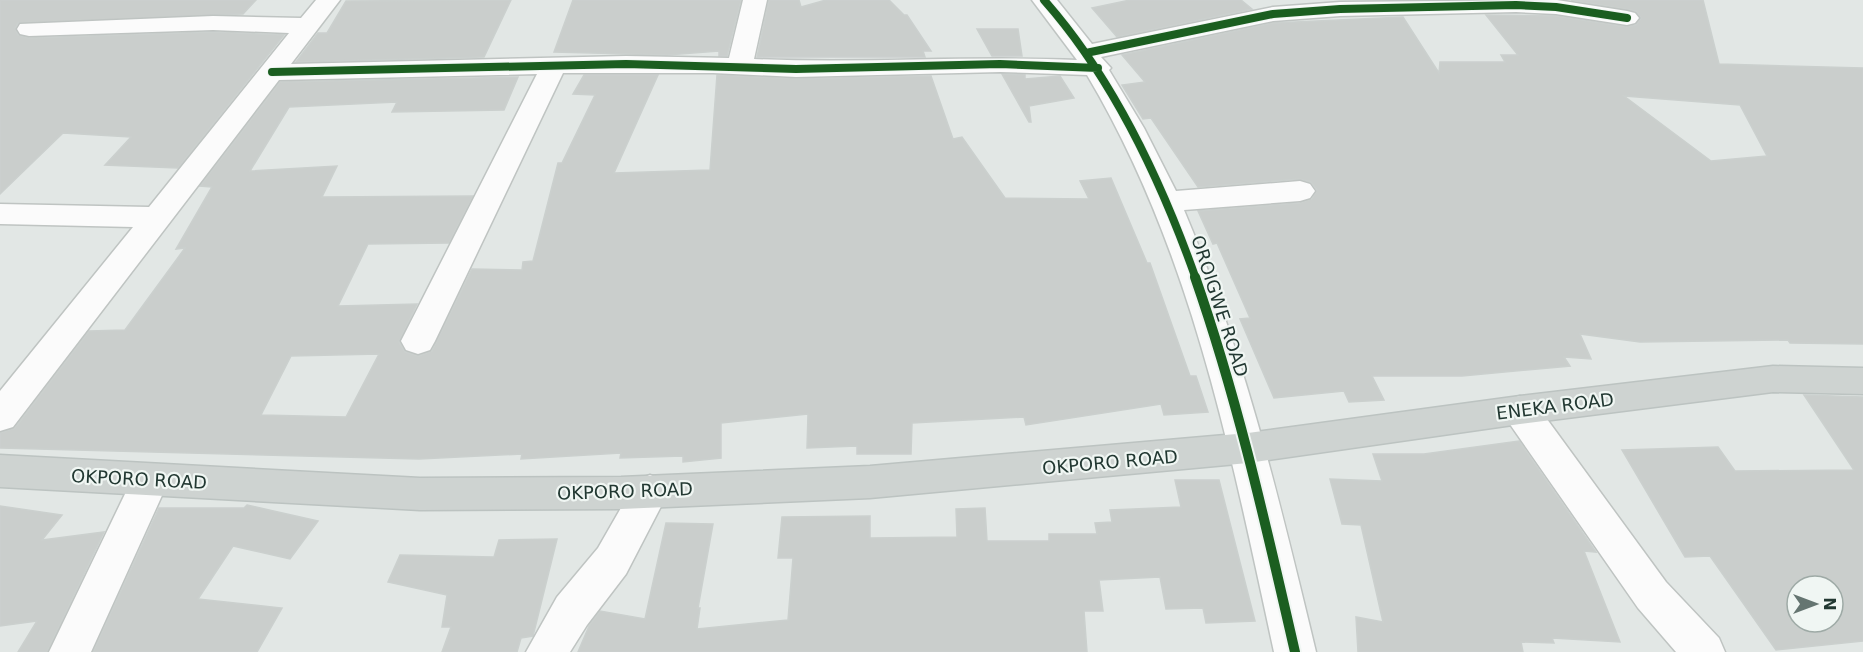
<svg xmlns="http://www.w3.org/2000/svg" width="1863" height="652" viewBox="0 0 1863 652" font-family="'DejaVu Sans',sans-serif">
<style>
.building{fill:#cacecc;stroke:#cbd0ce;stroke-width:1.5;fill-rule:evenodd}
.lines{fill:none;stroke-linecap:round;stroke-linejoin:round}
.minor-casing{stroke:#bfc4c2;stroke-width:3}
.major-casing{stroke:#bcc3c1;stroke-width:3}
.minor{fill:#fbfbfb;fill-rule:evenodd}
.major{fill:#ced3d1;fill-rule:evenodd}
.cycleway-far1-casing{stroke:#f0f6f3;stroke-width:10}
.cycleway-casing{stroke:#f0f6f3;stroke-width:14}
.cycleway-far1{stroke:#1b5e20;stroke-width:8}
.cycleway{stroke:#1b5e20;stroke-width:10}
.labels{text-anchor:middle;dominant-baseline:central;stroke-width:4.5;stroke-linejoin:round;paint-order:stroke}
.street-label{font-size:18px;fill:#223832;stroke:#f0f6f3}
</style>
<rect width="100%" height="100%" fill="#e2e7e5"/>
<path class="building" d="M0,0H256L243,14L18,23L15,28L18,35L29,38L213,32L284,35L178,168L105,165L131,137L63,133L0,194Z
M511,0L484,57L296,62L318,33H327L346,1Z
M573,0H741L727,56H719V51L667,55L554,52Z
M769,0H799L801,7L826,0H889L904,15H907L931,51H923L925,57H757Z
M1130,0H1241L1252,9L1117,37L1092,8Z
M1571,0H1703L1719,64L1863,68V344L1790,343L1788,340L1640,342L1580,334L1591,359L1564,357L1570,366L1462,376H1372L1384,400L1349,402L1344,391L1274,398L1240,319L1250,318L1217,243L1213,244L1198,211L1300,203L1312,199L1317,190L1311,182L1300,179L1198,187L1151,118L1143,119L1122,85L1145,82L1122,55L1273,23L1403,17L1439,73L1440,62H1505L1501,55H1518L1486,15L1556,16L1627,27L1636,25L1641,18L1636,11ZM1624,96L1740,105L1767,156L1711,161Z
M977,29H1018L1022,56H992Z
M1002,74L1025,75V79L1060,76L1074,98L1029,106L1031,122H1029Z
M584,75H658L614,173L710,170L717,75L796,79L931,76L953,139L962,137L1005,198L1089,199L1080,181L1111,178L1147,263H1150L1190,376H1196L1208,412L1164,415L1161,404L1026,425L1024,417L912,423L911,454H857V446L807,448L808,414L721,423V458L683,462V456L620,458L621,453L521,459L522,454L419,459L0,448V433L15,428L89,331L125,330L185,248L176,249L212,187L200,186L280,82L518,77L504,110L392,112L397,102L289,107L250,171L337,166L322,197L473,196L449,243L368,244L338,306L417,304L399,342L405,352L419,356L432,351L472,269L522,270L523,262L533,261L558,163H562L595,95L573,94ZM379,354L346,417L261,415L291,356Z
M1804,395L1863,397V641L1776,650L1710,556L1685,557L1622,450L1718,447L1735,471L1854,470ZM1797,586H1833V622H1797Z
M1519,441L1596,552L1584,551L1620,642L1552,638L1554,643L1521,642L1523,652H1358L1356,617L1383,622L1361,525L1342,524L1330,479L1382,481L1373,454H1424Z
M1175,480H1219L1255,621L1206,623L1203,608L1166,609L1160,577L1099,580L1103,611H1084L1087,652H578L589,626L600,611L645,619L666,523L713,524L698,608H700L697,629L788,620L793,558H778L782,517L870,516V538L957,537L956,509L985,508L987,541H1049V534H1097L1095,523L1112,522L1110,510L1181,507Z
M247,505L318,521L290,559L233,546L198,599L282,608L257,652H93L159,508H244Z
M0,506L62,515L42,540L104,532L47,652H18L37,621L0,626Z
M557,539L533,636L521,638L517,652H442L451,627H442L447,595L388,582L400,555L494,557L499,540Z"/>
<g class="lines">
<defs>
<path id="minor" d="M316,0H340L291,64L626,56L729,58L743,0H767L754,59C862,64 970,55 1077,60L1032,0H1057L1092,44L1273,7L1340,2L1557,0L1627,11L1635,13L1639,18L1635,23L1627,25L1556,14L1516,12L1340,16L1273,21L1101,57L1111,68L1109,70L1144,128L1176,191L1300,181L1310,184L1315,191L1310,198L1300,201L1184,210C1244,352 1280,502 1316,652H1274C1231,454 1192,251 1087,75L1000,72L796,77L713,73H563L435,341L430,350L418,354L406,350L401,341L537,74L279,80L13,427L0,431V391L133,227L0,224V204L149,207L289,33L213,30L29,36L20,34L17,29L20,24L213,16L301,18Z
M1520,396L1533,400L1666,582L1719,638L1725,652H1676L1638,608L1507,420L1502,410L1507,400Z
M150,464L163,469L169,480L91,652H49L137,469Z
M650,475L663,480L669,491L626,574L587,625L570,652H526L557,597L598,548L637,480Z"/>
<path id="major" d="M1773,366L1863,368V394L1773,392L1520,424L1248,463L870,498L621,509L420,510L0,487V455L420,478L621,477L870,466L1248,433L1520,396Z"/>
</defs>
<use href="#minor" class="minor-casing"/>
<use href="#major" class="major-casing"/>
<use href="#minor" class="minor"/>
<use href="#major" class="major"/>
<defs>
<path id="cycleway-far1" d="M1044,0C1114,79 1161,180 1196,279
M1086,53L1273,14L1340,9L1516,5L1556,7L1627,18
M272,72L626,64L796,69L1000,64L1098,68"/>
<path id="cycleway" d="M1195,277C1238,400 1266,526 1295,652"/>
</defs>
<use href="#cycleway-far1" class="cycleway-far1-casing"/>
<use href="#cycleway" class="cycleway-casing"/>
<use href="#cycleway-far1" class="cycleway-far1"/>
<use href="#cycleway" class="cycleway"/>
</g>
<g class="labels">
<g class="street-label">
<text transform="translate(1220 306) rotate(72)">OROIGWE ROAD</text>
<text transform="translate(1555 406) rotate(-7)">ENEKA ROAD</text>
<text transform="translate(1110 462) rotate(-5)">OKPORO ROAD</text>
<text transform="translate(139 479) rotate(3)">OKPORO ROAD</text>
<text transform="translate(625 491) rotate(-2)">OKPORO ROAD</text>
</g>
</g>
<g transform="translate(1815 604) rotate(90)"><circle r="28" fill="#f0f6f3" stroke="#9eaaa6" stroke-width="1.5"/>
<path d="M0-4.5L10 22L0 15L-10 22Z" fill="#657571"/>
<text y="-9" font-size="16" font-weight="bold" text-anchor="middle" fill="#223832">N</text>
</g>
</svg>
